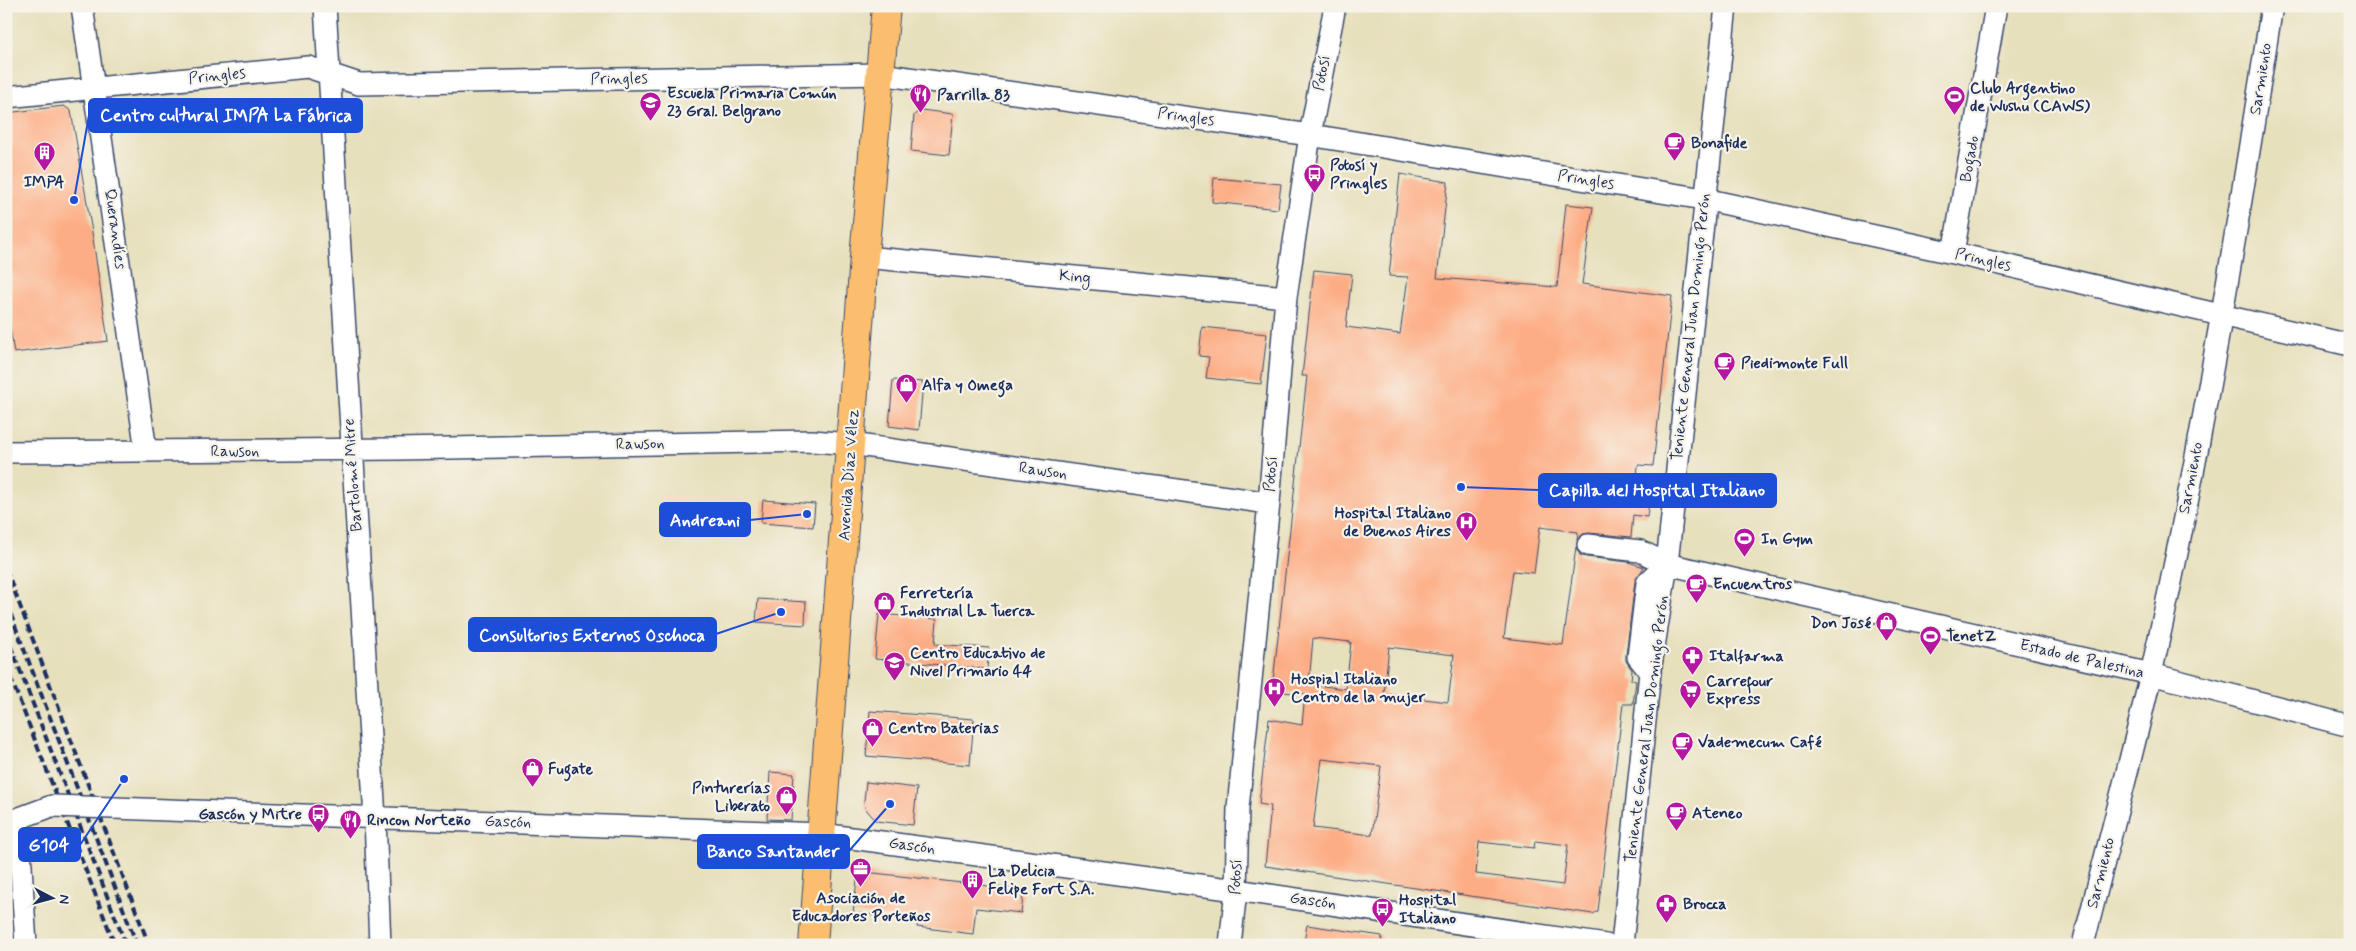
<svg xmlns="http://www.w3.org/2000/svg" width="2356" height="951" viewBox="0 0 2356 951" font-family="Mynerve,sans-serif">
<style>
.building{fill:#fdad85;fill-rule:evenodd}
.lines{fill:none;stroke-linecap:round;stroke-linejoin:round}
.minor-casing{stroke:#3a4a6c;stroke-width:24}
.major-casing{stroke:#3a4a6c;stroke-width:30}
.minor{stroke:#fff;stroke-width:21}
.major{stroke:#fbbd6e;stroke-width:28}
.rail{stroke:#1b2f5e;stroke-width:4;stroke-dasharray:8 4;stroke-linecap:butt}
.minor-bridge-casing{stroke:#3a4a6c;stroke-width:24;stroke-linecap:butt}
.minor-bridge{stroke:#fff;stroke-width:21}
.labels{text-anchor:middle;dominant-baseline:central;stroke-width:4.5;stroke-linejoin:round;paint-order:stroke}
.street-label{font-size:16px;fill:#1b2f5e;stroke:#f7f3e8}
.poi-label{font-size:16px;font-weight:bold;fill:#1b2f5e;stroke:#f7f3e8;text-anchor:start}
.leader{fill:none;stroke:#1d4ed8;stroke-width:2}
.callout-dot{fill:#1d4ed8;stroke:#f7f3e8;stroke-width:2}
.callout{fill:#1d4ed8;stroke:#1d4ed8;stroke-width:2}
.callout-label{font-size:18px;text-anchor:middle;font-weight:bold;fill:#fff}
</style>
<rect width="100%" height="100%" fill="#f7f3e8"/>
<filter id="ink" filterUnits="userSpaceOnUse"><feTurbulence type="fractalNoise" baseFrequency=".02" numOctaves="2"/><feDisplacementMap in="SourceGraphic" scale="10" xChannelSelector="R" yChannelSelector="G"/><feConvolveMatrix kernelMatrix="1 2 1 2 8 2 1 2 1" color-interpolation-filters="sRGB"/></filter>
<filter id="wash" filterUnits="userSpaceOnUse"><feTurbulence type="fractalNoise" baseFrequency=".0096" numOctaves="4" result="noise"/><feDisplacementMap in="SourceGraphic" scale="20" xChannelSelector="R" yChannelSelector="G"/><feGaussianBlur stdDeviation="1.12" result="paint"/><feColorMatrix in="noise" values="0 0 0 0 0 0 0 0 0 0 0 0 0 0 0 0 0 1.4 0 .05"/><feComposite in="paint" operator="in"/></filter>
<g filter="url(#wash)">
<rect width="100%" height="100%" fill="#e7e0bd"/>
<g id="blocks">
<path class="building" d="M64,106L71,111L92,232L108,341L14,353L6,301V113Z
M921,110L953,114L949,155L911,151L914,115Z
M1400,174L1448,182L1437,278L1557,287L1566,204L1593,207L1582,284L1672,296L1653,466L1638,465L1636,493L1650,495L1647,517L1633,515L1631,537L1589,533L1583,534L1577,540L1578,532L1540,527L1534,573L1513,571L1504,638L1563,645L1576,547L1580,555L1586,557L1628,562L1644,567L1635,581L1626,655V661L1632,670L1631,680L1636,681L1633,704H1623L1598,911L1593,914L1265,866L1271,806L1259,804L1269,719L1302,725L1305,694L1272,691L1307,376H1302L1314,270L1352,274L1346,327L1400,334L1408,277L1389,276ZM1313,638L1351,642L1346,689L1309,684ZM1389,647L1454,655L1448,702L1384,694ZM1322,759L1381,766L1372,835L1313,828ZM1535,841L1568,845L1563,885L1476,874L1479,842L1534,848Z
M1214,178L1281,184L1278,209L1212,202Z
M1202,327L1267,334L1261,384L1206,378L1209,357L1199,356Z
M893,380L923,382L919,430L889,426Z
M763,500L815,504L813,527L761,523Z
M758,599L806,602L805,625L756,622Z
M879,614L937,619L935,644L989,648L987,669L875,659Z
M870,711L974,719L970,765L866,756Z
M770,772L794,774L791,820L767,819Z
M866,782L917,788L913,825L876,821L865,808L864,801Z
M865,872L1024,890L1021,913L976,908L973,934L917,927L918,920L853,913L857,880Z
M1307,925L1382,936L1381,945L1304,943Z"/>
</g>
</g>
<g filter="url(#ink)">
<use href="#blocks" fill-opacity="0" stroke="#3a4a6c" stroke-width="1"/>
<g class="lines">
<defs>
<path id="minor" d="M82,6L146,451
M325,6L375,818L380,945
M6,97L308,67L359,84L880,74L1310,135L1704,199L1953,253L2350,345
M1953,253L1996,6
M864,257L1286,297
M6,452L397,449L812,441L851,444L1269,503
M1588,545L1640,551L1667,564L2151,674L2350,726
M1650,672L1638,657L1647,583L1667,564
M114,808L822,834L1236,890L1606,945
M18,819L26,945
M6,823L52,806
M1230,945L1236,890L1238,808L1269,503L1286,297L1310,135L1335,6
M1622,945L1650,672L1667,564L1726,6
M2083,945C2105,855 2130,765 2151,674C2201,453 2237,230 2272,6"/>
<path id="major" d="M813,945L864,257L886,6"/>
</defs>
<use href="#minor" class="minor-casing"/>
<use href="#major" class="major-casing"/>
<use href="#minor" class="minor"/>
<use href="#major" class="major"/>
<path class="rail" d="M6,569L149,945
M6,602L137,945
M6,634L126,945
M6,666L115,945"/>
<defs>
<path id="minor-bridge" d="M52,806L114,808"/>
</defs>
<use href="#minor-bridge" class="minor-bridge-casing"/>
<use href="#minor-bridge" class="minor-bridge"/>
</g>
</g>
<defs>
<symbol id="restaurant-pin" viewBox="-11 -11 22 30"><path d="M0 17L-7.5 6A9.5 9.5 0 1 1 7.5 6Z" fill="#b5179e" stroke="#f7f3e8"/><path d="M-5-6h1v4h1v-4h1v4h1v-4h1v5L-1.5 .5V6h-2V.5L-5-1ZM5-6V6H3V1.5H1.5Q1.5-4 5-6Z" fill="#fff"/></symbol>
<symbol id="stadium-pin" viewBox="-11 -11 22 30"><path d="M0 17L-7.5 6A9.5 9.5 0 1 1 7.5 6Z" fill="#b5179e" stroke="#f7f3e8"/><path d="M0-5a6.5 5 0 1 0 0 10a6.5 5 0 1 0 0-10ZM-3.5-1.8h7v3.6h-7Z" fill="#fff"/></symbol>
<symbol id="school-pin" viewBox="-11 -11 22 30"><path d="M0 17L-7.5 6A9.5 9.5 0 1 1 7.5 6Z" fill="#b5179e" stroke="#f7f3e8"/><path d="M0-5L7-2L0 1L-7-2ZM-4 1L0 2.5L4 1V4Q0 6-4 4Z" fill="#fff"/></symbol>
<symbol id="cafe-pin" viewBox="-11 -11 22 30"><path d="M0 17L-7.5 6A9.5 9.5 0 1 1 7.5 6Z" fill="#b5179e" stroke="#f7f3e8"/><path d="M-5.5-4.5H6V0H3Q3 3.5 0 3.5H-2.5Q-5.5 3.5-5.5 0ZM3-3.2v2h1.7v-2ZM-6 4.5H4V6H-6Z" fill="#fff"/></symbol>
<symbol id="building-pin" viewBox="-11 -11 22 30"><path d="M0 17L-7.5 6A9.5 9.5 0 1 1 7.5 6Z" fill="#b5179e" stroke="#f7f3e8"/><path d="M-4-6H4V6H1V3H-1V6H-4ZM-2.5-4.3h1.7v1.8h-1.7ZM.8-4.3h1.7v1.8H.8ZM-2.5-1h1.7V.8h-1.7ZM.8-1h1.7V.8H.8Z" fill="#fff"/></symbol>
<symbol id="bus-pin" viewBox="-11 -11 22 30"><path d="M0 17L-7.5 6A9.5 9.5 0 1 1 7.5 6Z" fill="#b5179e" stroke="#f7f3e8"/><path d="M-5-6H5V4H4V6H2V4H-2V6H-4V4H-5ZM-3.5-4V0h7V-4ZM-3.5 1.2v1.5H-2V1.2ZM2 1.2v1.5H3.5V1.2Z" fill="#fff"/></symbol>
<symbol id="shop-pin" viewBox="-11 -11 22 30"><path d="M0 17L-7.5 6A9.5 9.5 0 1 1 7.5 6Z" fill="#b5179e" stroke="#f7f3e8"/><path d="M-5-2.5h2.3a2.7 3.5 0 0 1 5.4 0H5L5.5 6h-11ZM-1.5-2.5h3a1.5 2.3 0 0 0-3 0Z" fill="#fff"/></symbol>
<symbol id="hospital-pin" viewBox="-11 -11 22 30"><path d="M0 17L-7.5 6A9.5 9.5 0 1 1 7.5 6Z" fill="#b5179e" stroke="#f7f3e8"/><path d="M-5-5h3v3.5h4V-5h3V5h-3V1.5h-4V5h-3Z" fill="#fff"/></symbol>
<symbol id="pharmacy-pin" viewBox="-11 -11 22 30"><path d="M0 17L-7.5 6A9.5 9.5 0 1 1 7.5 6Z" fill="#b5179e" stroke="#f7f3e8"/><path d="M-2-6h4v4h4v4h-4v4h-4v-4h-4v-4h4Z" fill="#fff"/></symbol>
<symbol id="supermarket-pin" viewBox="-11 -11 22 30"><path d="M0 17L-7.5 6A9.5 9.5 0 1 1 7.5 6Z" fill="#b5179e" stroke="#f7f3e8"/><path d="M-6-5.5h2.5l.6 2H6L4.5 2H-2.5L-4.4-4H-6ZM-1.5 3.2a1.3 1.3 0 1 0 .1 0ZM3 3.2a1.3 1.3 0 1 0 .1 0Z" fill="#fff"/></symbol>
<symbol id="office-pin" viewBox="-11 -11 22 30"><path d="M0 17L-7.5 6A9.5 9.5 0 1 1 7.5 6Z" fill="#b5179e" stroke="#f7f3e8"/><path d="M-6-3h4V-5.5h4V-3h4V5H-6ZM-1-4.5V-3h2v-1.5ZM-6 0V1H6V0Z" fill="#fff"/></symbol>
</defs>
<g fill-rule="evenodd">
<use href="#restaurant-pin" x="908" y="82" width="25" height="34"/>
<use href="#stadium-pin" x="1942" y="84" width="25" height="34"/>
<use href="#school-pin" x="638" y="90" width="25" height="34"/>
<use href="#cafe-pin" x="1662" y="130" width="25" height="34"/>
<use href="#building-pin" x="32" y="140" width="25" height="34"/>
<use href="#bus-pin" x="1302" y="162" width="25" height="34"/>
<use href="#cafe-pin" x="1712" y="350" width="25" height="34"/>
<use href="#shop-pin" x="894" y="372" width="25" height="34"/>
<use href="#hospital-pin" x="1454" y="510" width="25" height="34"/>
<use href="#stadium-pin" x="1732" y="526" width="25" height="34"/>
<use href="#cafe-pin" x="1684" y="572" width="25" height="34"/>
<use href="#shop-pin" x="872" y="590" width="25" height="34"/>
<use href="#shop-pin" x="1874" y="610" width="25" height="34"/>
<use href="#stadium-pin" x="1918" y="624" width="25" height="34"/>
<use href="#pharmacy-pin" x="1680" y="644" width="25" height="34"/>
<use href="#school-pin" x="882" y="650" width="25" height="34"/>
<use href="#hospital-pin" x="1262" y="676" width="25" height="34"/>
<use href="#supermarket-pin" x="1678" y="678" width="25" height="34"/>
<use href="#shop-pin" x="860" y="716" width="25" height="34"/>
<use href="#cafe-pin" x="1670" y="730" width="25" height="34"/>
<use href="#shop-pin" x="520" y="756" width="25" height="34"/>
<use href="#shop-pin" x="774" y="784" width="25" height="34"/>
<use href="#cafe-pin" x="1664" y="800" width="25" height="34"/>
<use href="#bus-pin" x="306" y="802" width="25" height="34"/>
<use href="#restaurant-pin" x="338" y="808" width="25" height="34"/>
<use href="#office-pin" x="848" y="856" width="25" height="34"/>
<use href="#building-pin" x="960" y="868" width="25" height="34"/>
<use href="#pharmacy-pin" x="1654" y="892" width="25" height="34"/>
<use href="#bus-pin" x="1370" y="896" width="25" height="34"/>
</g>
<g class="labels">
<g class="street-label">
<text transform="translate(1322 73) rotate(-79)">Potosí</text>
<text transform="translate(217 76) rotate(-6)">Pringles</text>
<text transform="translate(619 79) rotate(-1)">Pringles</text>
<text transform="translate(2261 79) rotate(-81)">Sarmiento</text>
<text transform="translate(1186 117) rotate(8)">Pringles</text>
<text transform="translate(1970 159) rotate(-80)">Bogado</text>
<text transform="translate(1586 180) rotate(9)">Pringles</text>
<text transform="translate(115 229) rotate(82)">Querandíes</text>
<text transform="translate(1983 260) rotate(13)">Pringles</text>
<text transform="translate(1075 277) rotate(6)">King</text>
<text transform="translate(1691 327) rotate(-84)">Teniente General Juan Domingo Perón</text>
<text transform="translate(640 444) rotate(-1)">Rawson</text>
<text x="235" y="451">Rawson</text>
<text transform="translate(1043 471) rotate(8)">Rawson</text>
<text transform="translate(1271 474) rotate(-85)">Potosí</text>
<text transform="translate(353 475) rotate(-94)">Bartolomé Mitre</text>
<text transform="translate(849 475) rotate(-86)">Avenida Díaz Vélez</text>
<text transform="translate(2191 478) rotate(-79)">Sarmiento</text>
<text transform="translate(2082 659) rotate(13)">Estado de Palestina</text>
<text transform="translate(1647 729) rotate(-83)">Teniente General Juan Domingo Perón</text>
<text transform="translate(508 822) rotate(2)">Gascón</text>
<text transform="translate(912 846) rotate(8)">Gascón</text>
<text transform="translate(2101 873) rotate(-76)">Sarmiento</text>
<text transform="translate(1236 877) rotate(-87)">Potosí</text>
<text transform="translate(1313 901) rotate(8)">Gascón</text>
</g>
<g class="poi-label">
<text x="1970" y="88">Club Argentino<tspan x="1970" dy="18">de Wushu (CAWS)</tspan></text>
<text x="667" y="93">Escuela Primaria Común<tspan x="667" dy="18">23 Gral. Belgrano</tspan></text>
<text x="937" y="95">Parrilla 83</text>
<text x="1691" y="143">Bonafide</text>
<text x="1330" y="165">Potosí y<tspan x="1330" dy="18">Pringles</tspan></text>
<text x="44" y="182" text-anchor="middle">IMPA</text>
<text x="1741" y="363">Piedimonte Full</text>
<text x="922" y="385">Alfa y Omega</text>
<text x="1451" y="513" text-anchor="end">Hospital Italiano<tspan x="1451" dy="18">de Buenos Aires</tspan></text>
<text x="1761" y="539">In Gym</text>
<text x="1713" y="584">Encuentros</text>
<text x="900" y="593">Ferretería<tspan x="900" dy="18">Industrial La Tuerca</tspan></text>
<text x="1871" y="623" text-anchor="end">Don José</text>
<text x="1946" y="636">TenetZ</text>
<text x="910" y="653">Centro Educativo de<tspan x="910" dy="18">Nivel Primario 44</tspan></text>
<text x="1709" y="656">Italfarma</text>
<text x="1291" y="679">Hospial Italiano<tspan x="1291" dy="18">Centro de la mujer</tspan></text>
<text x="1706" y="681">Carrefour<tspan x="1706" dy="18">Express</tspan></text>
<text x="888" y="728">Centro Baterias</text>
<text x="1698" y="742">Vademecum Café</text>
<text x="548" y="769">Fugate</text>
<text x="770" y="788" text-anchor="end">Pinturerías<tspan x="770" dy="18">Liberato</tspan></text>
<text x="1692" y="813">Ateneo</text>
<text x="302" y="814" text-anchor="end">Gascón y Mitre</text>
<text x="367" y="820">Rincon Norteño</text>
<text x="988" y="871">La Delicia<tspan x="988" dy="18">Felipe Fort S.A.</tspan></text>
<text x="861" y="898" text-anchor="middle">Asociación de<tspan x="861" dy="18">Educadores Porteños</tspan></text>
<text x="1399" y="900">Hospital<tspan x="1399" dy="18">Italiano</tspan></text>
<text x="1683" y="904">Brocca</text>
</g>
</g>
<path class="leader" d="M74 200L89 115M1461 487L1539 490M807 514L750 520M781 612L716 634M124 779L80 845M890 804L849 851"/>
<g class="callout-dot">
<circle cx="74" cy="200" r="5"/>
<circle cx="1461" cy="487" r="5"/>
<circle cx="807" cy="514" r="5"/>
<circle cx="781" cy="612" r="5"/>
<circle cx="124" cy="779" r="5"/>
<circle cx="890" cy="804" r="5"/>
</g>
<g class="callout">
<rect x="89" y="99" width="273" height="33" rx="5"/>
<rect x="1539" y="474" width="237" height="33" rx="5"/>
<rect x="660" y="503" width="90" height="33" rx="5"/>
<rect x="469" y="618" width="247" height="33" rx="5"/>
<rect x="19" y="828" width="61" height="33" rx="5"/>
<rect x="698" y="835" width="151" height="33" rx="5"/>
</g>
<g class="callout-label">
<text x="226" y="121">Centro cultural IMPA La Fábrica</text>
<text x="1657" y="496">Capilla del Hospital Italiano</text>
<text x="705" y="526">Andreani</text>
<text x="592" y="641">Consultorios Externos Oschoca</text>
<text x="49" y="851">G104</text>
<text x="773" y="857">Banco Santander</text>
</g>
<rect width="2356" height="951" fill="none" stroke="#f7f3e8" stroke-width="25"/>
<g transform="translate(52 898) rotate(96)" stroke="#f7f3e8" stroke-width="4" paint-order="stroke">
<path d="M0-4L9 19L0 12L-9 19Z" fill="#1b2f5e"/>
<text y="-8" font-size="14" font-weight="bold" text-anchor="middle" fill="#1b2f5e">N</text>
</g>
</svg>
